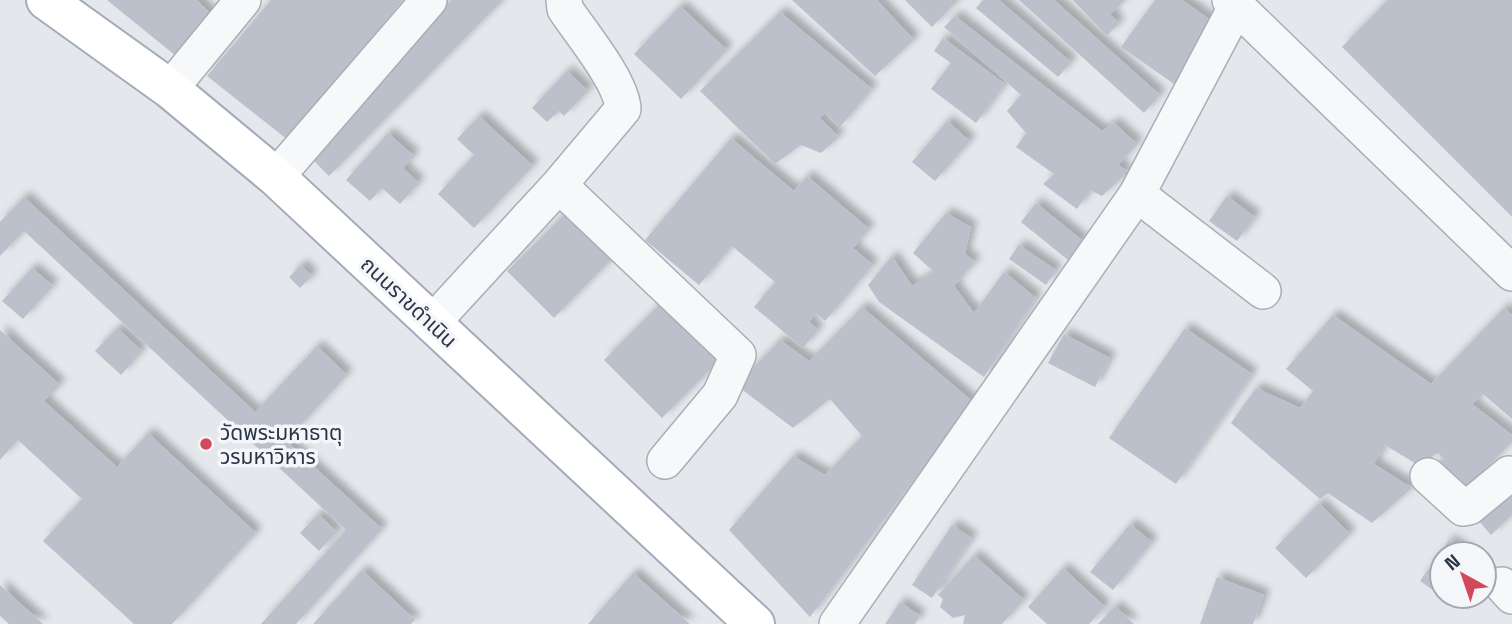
<svg xmlns="http://www.w3.org/2000/svg" width="1512" height="624" viewBox="0 0 1512 624" font-family="'Space Grotesk','Noto Sans Thai',sans-serif">
<style>
.building{fill:#bbc0ca;filter:url(#shadow)}
.lines{fill:none;stroke-linecap:round;stroke-linejoin:round}
.minor-casing{stroke:#a9aeb7;stroke-width:38}
.major-casing{stroke:#a3abb8;stroke-width:42}
.minor{stroke:#f7f8fa;stroke-width:35}
.major{stroke:#fff;stroke-width:38}
.poi-dot{fill:#d1495b;stroke:#f4f6f9;stroke-width:2.5}
.labels{text-anchor:middle;dominant-baseline:central;stroke-width:7;stroke-linejoin:round;paint-order:stroke}
.street-label{font-size:21px;fill:#2b3445;stroke:#f4f6f9}
.poi-label{font-size:21px;fill:#2b3445;stroke:#f4f6f9;text-anchor:start}
</style>
<defs>
<filter id="shadow"><feDropShadow dx="6" dy="-6" stdDeviation="3.5" flood-color="#0004"/></filter>
</defs>
<rect width="100%" height="100%" fill="#e4e7ec"/>
<path class="building" d="M107,0H197L214,17L176,56Z
M271,0H403L288,140L207,76Z
M451,0H503L329,176L311,158Z
M792,0H877L914,40L875,76Z
M905,0H958L932,27Z
M983,0H999L1071,62L1058,77L976,8Z
M1019,0H1054L1160,95L1144,113Z
M1073,0H1125L1110,14L1119,23L1107,36Z
M1155,0H1182L1216,24L1174,84L1121,47Z
M1388,0H1512V217L1342,47Z
M680,6L727,50L681,99L634,54Z
M780,12L872,89L840,127L825,113L820,118L839,137L821,153L801,145L775,164L700,91Z
M955,16L1102,131L1114,123L1137,144L1118,165L1128,172L1102,196L1090,190L1077,209L1043,184L1054,174L1016,147L1026,133L1007,111L1021,95L944,27Z
M943,38L1005,84L976,123L931,89L951,63L934,51Z
M567,71L588,91L564,116L559,111L547,122L532,108Z
M479,116L533,166L474,228L438,194L474,155L457,139Z
M947,121L970,141L935,181L912,162Z
M388,133L414,156L403,168L419,183L400,204L382,188L370,201L346,180Z
M731,138L794,191L807,176L869,229L853,248L873,265L825,321L816,313L809,322L818,330L803,348L754,307L775,282L732,246L699,285L645,240Z
M1227,196L1255,217L1237,241L1209,221Z
M24,197L255,412L317,346L347,375L286,441L382,529L296,624H261L346,530L24,231L0,256V222Z
M1036,203L1083,241L1068,260L1021,222Z
M946,213L971,227L965,254L975,262L954,286L974,313L1004,272L1036,298L984,377L879,302L868,285L892,256L912,286L934,272L913,253Z
M565,214L611,260L554,318L507,271Z
M1019,245L1056,270L1046,285L1009,259Z
M301,265L312,276L300,288L289,277Z
M32,268L53,286L23,319L2,301Z
M663,301L721,359L662,418L604,360Z
M862,307L973,402L810,617L729,530L793,456L825,475L862,436L830,399L793,428L736,385L780,340L809,361Z
M1504,308L1512,315V419L1483,394L1472,404L1512,435V442L1464,491L1432,465L1444,459L1438,453L1418,465L1385,445L1374,464L1412,488L1372,523L1328,493L1320,499L1231,423L1256,388L1300,408L1313,391L1286,369L1333,315L1431,384Z
M117,328L142,351L121,375L95,351Z
M1185,328L1252,374L1176,484L1109,438Z
M0,330L60,385L44,401L117,467L148,433L256,533L172,624H134L43,541L82,499L18,440L0,460Z
M1064,334L1110,358L1095,387L1048,363Z
M1512,489V515L1491,535L1472,513Z
M1319,503L1350,534L1306,578L1275,548Z
M318,514L337,532L319,551L300,533Z
M1130,524L1152,542L1113,590L1090,572Z
M952,525L972,538L932,598L912,585Z
M1449,540L1469,554H1442L1441,596L1420,581Z
M974,555L1024,600L1002,624H963L965,615L953,618L940,607L943,599L938,595Z
M1063,568L1105,607L1089,624H1047L1028,607Z
M362,570L415,620L411,624H313Z
M633,573L690,624H588Z
M1217,577L1264,595L1253,624H1200Z
M0,585L43,624H9L0,616Z
M900,602L920,616L915,624H885Z
M1115,606L1134,624H1098Z"/>
<g class="lines">
<defs>
<path id="minor" d="M1230,0L1512,273
M170,89L243,0
M276,177L429,0
M559,185L623,109C622,82 581,33 565,9L564,0
M1137,194L1263,291
M432,323L559,185L738,355L720,395L665,461
M1428,476L1463,508L1469,507L1509,474L1512,476
M1502,585L1512,596
M837,624L1137,194L1236,7"/>
<path id="major" d="M46,0L170,89L276,177L755,624"/>
</defs>
<use href="#minor" class="minor-casing"/>
<use href="#major" class="major-casing"/>
<use href="#minor" class="minor"/>
<use href="#major" class="major"/>
</g>
<circle class="poi-dot" cx="206" cy="444" r="7"/>
<g class="labels">
<g class="street-label">
<text transform="translate(409 302) rotate(43)">ถนนราขดำเนิน</text>
</g>
<g class="poi-label">
<text x="220" y="432">วัดพระมหาธาตุ<tspan x="220" dy="24">วรมหาวิหาร</tspan></text>
</g>
</g>
<g transform="translate(1463 575) rotate(320)"><circle r="33" fill="#f4f6f9" stroke="#a4a8b1" stroke-width="2"/>
<path d="M0-5L12 26L0 18L-12 26Z" fill="#d1495b"/>
<text y="-10" font-size="19" font-weight="bold" text-anchor="middle" fill="#2b3445">N</text>
</g>
</svg>
